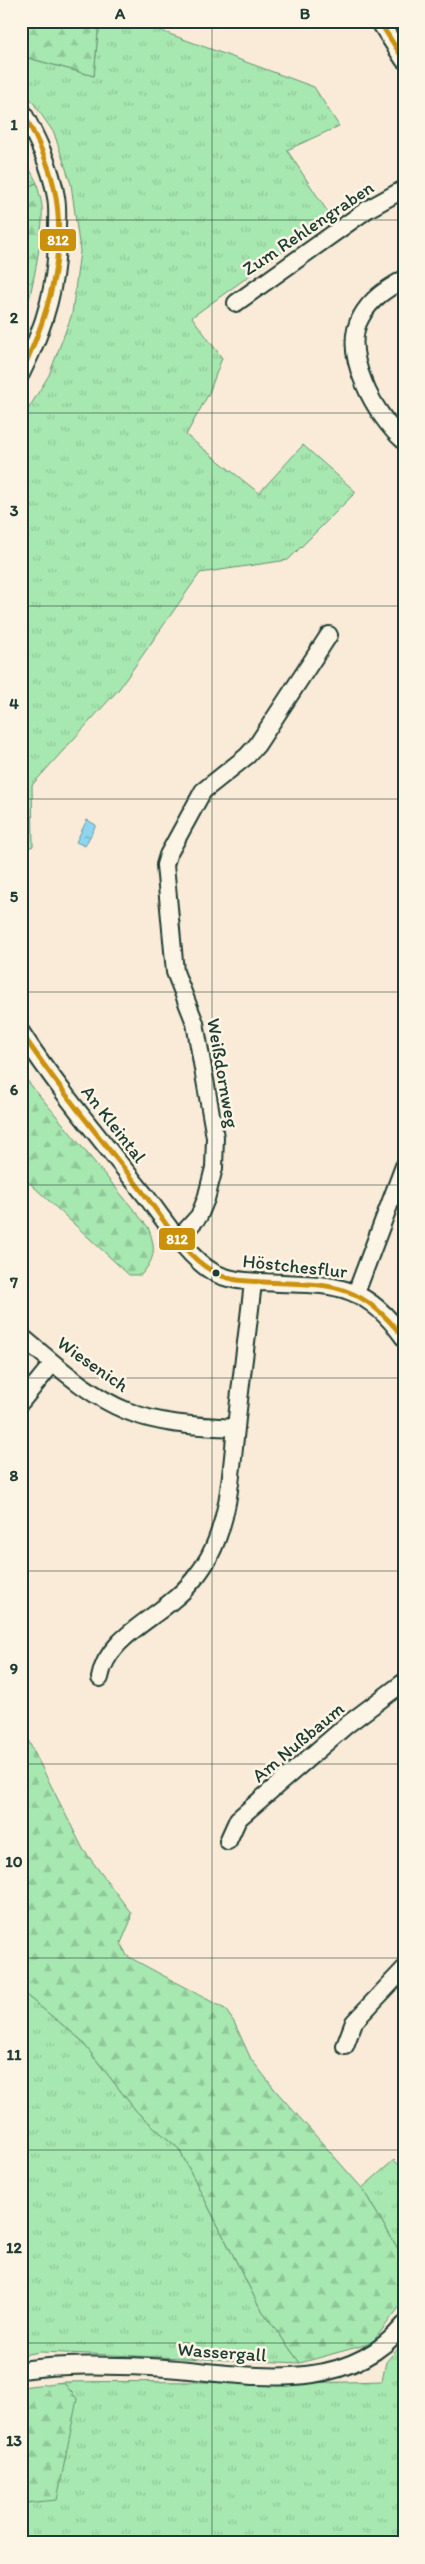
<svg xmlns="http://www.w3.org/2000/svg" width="425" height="2564" viewBox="0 0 425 2564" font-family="Itim,sans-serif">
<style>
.grass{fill:url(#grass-tufts);stroke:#639272}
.forest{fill:url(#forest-firs);stroke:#639272}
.water{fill:url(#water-ripples);stroke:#6299a4}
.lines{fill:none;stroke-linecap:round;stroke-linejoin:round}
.minor-casing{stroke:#1f3d34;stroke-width:20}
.minor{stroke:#fcf5e5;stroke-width:16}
.bus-1-casing{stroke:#fcf5e5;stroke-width:9}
.bus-1{stroke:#cc910a;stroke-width:5}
.grid{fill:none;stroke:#1f3d34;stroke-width:1;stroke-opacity:0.55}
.bus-dot{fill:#1f3d34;stroke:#fcf5e5;stroke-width:2}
.labels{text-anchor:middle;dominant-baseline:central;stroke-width:5;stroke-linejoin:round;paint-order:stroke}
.street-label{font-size:19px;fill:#1f3d34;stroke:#fcf5e5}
.line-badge{stroke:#fcf5e5;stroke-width:2}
.badge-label{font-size:14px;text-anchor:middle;font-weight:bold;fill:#fff}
.neatline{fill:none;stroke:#1f3d34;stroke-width:2}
.grid-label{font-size:16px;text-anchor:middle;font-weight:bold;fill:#1f3d34}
</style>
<defs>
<pattern id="grass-tufts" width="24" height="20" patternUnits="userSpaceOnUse" patternTransform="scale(1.25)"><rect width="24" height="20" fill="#a7e7b0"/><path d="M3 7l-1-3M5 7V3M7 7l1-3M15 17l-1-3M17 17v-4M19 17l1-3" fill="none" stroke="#8fc798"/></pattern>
<pattern id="forest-firs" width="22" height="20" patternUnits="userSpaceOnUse" patternTransform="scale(1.25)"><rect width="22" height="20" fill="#a7e7b0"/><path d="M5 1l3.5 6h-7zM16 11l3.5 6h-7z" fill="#8fc798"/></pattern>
<pattern id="water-ripples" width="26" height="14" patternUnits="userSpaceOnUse" patternTransform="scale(1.25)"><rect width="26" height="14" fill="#8ed6ef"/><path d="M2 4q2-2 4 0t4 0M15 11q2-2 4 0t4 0" fill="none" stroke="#73afc2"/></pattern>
</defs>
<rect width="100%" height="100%" fill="#faebd8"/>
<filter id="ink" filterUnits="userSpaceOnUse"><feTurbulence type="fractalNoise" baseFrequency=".02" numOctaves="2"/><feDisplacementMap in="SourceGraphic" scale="10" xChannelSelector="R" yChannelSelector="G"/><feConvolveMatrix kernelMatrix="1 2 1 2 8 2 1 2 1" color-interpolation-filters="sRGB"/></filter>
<g filter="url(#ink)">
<path class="grass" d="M99,21H134L314,87L339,126L287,150L331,217L192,317L222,358L209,393L186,435L259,493L303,445L356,492L288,560L200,573L119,689L32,785L33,846L21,851V421L49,375L72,314L80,251L71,184L54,133L21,85V56L94,76Z
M21,152L37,183L21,189Z
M21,1991L80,2039L137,2112L179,2149L259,2306L300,2363L41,2352L21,2355Z
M394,2160L404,2170V2259L362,2188Z
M404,2341V2441L400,2442L404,2451V2543H21V2491L25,2503L77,2399L63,2382C169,2380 276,2385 382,2381L386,2362Z"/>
<path class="forest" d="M21,21H99L94,76L21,56Z
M37,183C38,190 41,198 42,206C44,232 31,301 21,326V189Z
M21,1073L148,1227C156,1248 156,1258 141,1275H129L21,1175Z
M21,1734L28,1740L83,1849L131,1913L130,1922L121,1943L127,1956L225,2009L234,2022L251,2059L276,2091L362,2188L404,2259V2301L372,2343L300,2363L259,2306L179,2149L137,2112L80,2039L21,1991Z
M63,2382L77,2399L57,2500L25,2503L21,2491V2387Z"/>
<path class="water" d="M87,820L96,825L85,846L76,842Z"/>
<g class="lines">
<defs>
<path id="minor" d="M379,21L404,60
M21,109C36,136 51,166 56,197C58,207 57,218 57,228C58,282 46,325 21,374
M404,279C387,289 371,298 361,317C340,353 376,417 404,441
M236,303L368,209L404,189
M21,1032C58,1089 103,1142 145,1195C164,1219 187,1257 213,1272C227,1280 244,1281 260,1282C327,1286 361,1277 404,1338
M179,1238L199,1216L206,1199L214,1168L215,1137L195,1023L175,972L165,865L168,855L203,791L247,756L257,745L329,635
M356,1293L404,1166
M21,1336C54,1363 87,1395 127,1411C161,1425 199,1426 236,1428
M21,1402L53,1363
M100,1678C106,1641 147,1623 173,1600C187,1589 201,1572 209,1557C230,1517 231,1472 236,1428C241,1379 248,1330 253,1282
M228,1841L238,1819L348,1724L404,1682
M345,2046L354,2022L404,1969
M21,2370C64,2364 107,2365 150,2367C237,2371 340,2402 404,2325"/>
</defs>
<use href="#minor" class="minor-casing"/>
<use href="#minor" class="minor"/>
<defs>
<path id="bus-1" d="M379,21L404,60
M21,109C35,134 48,160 54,187C68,250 48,317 21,373
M21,1032C59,1089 103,1141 145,1195C165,1221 183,1254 212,1271C227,1281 246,1281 264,1282C332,1285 358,1281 404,1338"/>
</defs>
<use href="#bus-1" class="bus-1-casing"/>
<use href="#bus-1" class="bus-1"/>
</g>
</g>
<path class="grid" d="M212,21V2543M21,220H404M21,413H404M21,606H404M21,799H404M21,992H404M21,1185H404M21,1378H404M21,1571H404M21,1764H404M21,1958H404M21,2150H404M21,2343H404"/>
<circle class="bus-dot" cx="216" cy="1273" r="4.5"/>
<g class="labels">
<g class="street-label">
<text transform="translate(308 228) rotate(-34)">Zum Rehlengraben</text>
<text transform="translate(223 1073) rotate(80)">Weißdornweg</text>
<text transform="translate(114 1124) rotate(52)">An Kleintal</text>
<text transform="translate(295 1266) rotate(6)">Höstchesflur</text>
<text transform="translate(93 1364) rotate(35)">Wiesenich</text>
<text transform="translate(298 1742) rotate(-40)">Am Nußbaum</text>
<text transform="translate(222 2352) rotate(4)">Wassergall</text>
</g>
</g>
<g class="line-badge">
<rect x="39" y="228" width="38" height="24" rx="5" fill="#cc910a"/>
<rect x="158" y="1227" width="38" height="24" rx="5" fill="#cc910a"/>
</g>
<g class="badge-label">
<text x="58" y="245">812</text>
<text x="177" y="1244">812</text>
</g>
<rect width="425" height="2564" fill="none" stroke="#fcf5e5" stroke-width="55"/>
<rect x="28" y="28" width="370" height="2508" class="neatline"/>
<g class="grid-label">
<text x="120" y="19">A</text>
<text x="305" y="19">B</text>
<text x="14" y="130">1</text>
<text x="14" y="323">2</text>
<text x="14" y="516">3</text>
<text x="14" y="709">4</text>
<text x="14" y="902">5</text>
<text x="14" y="1095">6</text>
<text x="14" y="1288">7</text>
<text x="14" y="1481">8</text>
<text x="14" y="1674">9</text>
<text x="14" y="1867">10</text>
<text x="14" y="2060">11</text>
<text x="14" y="2253">12</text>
<text x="14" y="2446">13</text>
</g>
</svg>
